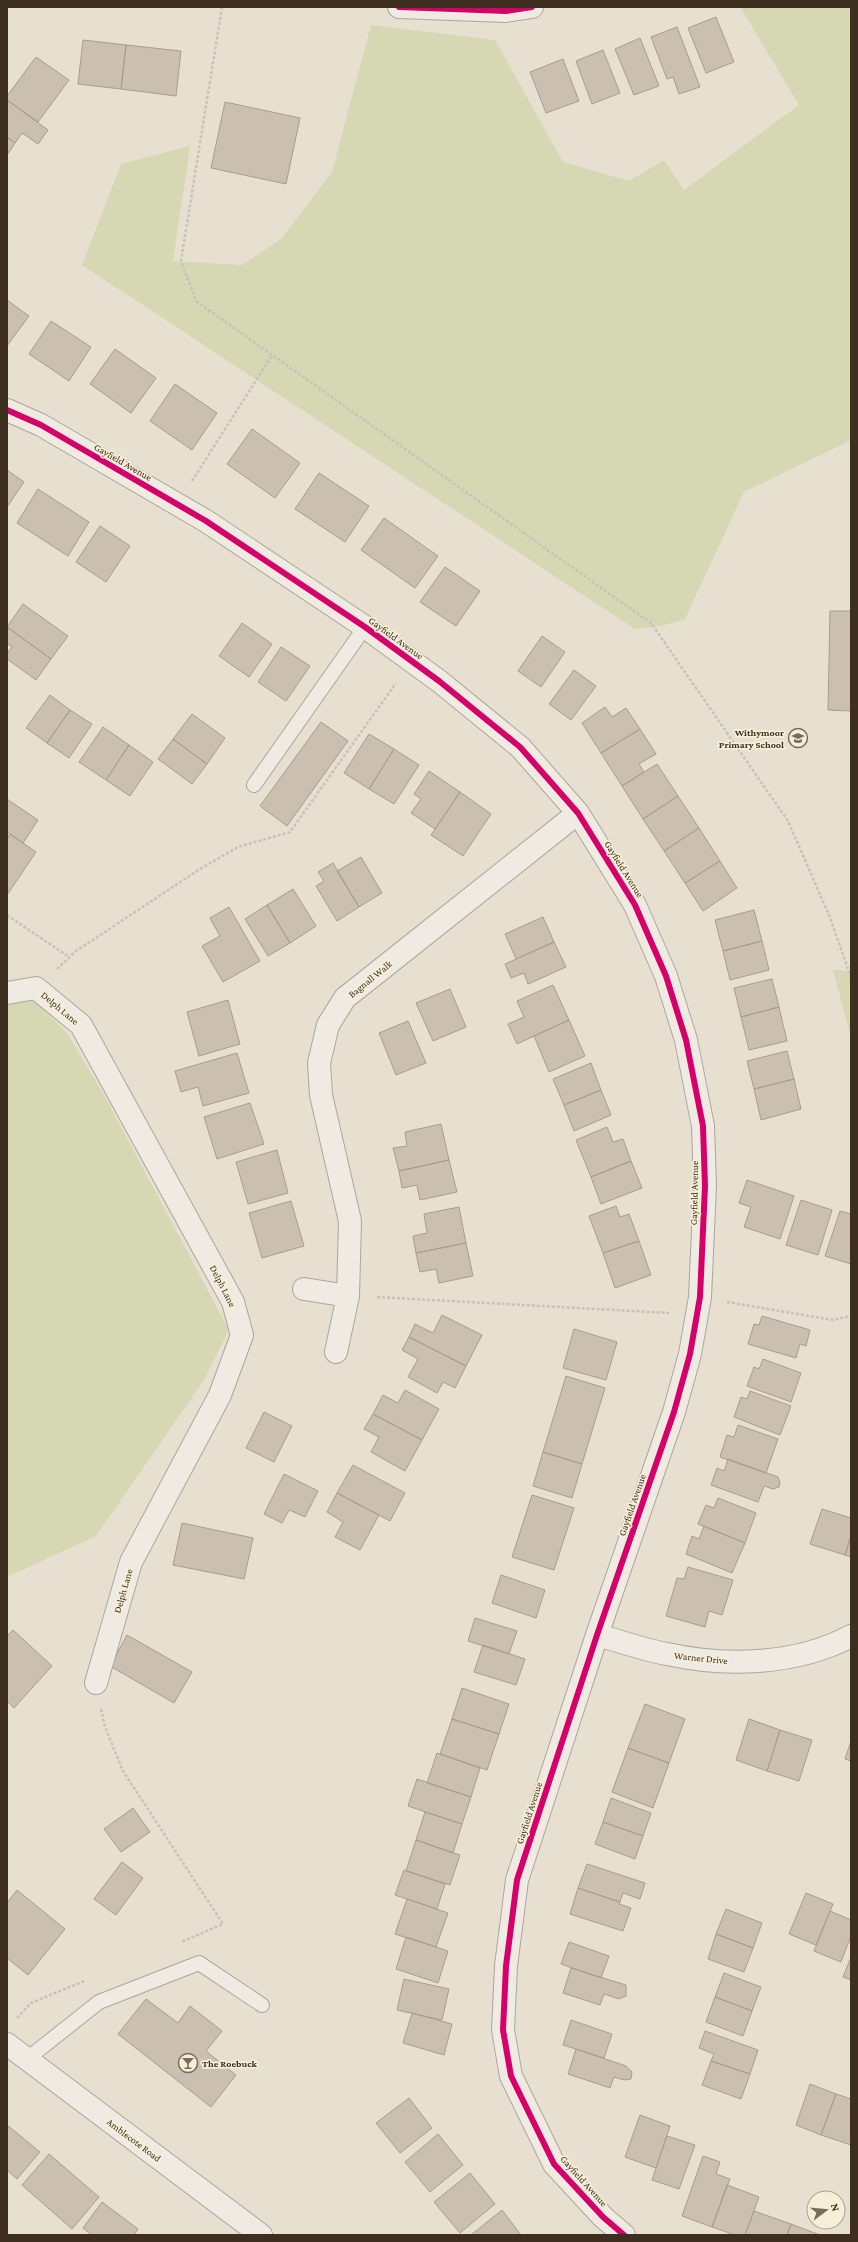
<svg xmlns="http://www.w3.org/2000/svg" width="858" height="2242" viewBox="0 0 858 2242" font-family="'Crimson Pro',serif">
<style>
.green{fill:#d6d7b3}
.building{fill:#cbbfb2;stroke:#a89c90}
.lines{fill:none;stroke-linecap:round;stroke-linejoin:round}
.service-casing{stroke:#ada599;stroke-width:16}
.minor-casing{stroke:#ada599;stroke-width:24}
.tertiary-casing{stroke:#ada599;stroke-width:24}
.path{stroke:#c8c2b9;stroke-width:2.5;stroke-dasharray:3 2;stroke-linecap:butt}
.service{stroke:#efebe3;stroke-width:14}
.minor{stroke:#efebe3;stroke-width:22}
.tertiary{stroke:#efebe3;stroke-width:22}
.cycleway-casing{stroke:#f7eed8;stroke-width:8}
.cycleway{stroke:#d6006c;stroke-width:6}
.labels{text-anchor:middle;dominant-baseline:central;stroke-width:3.5;stroke-linejoin:round;paint-order:stroke}
.street-label{font-size:10px;fill:#3d2e20;stroke:#f7eed8}
.poi-label{font-size:10px;font-weight:bold;fill:#3d2e20;stroke:#f7eed8;text-anchor:end}
</style>
<rect width="100%" height="100%" fill="#e7e0d1"/>
<path class="green" d="M740,7H851V440L744,492L685,619L662,626L635,629L82,265L121,164L190,146L173,261L242,265L281,239L332,172L371,25L495,40L563,162L629,181L664,160L684,190L799,105Z
M833,970L851,971V1038Z
M33,999L67,1033L105,1097L229,1330L204,1380L96,1536L7,1577V1003Z"/>
<path class="building" d="M716,17L734,62L706,73L688,28Z
M677,27L700,87L679,94L673,77L667,79L651,37Z
M640,38L659,86L634,95L615,49Z
M83,40L126,45L121,89L78,84Z
M126,45L181,51L176,96L121,89Z
M603,50L620,93L592,104L576,61Z
M36,57L69,80L38,122L7,100V96Z
M563,59L579,101L546,113L530,72Z
M7,100L48,130L38,144L22,133L15,143L7,137Z
M225,102L300,118L286,184L211,168Z
M7,137L15,143L7,155Z
M7,300L29,316L7,346Z
M51,321L91,347L69,381L29,354Z
M115,349L156,378L131,413L90,384Z
M175,384L217,413L192,450L150,421Z
M252,429L300,463L275,498L227,464Z
M7,470L24,482L7,507Z
M319,473L369,506L345,542L295,509Z
M38,489L89,522L68,556L17,523Z
M384,518L438,556L415,588L361,550Z
M100,526L130,546L106,582L76,562Z
M445,567L480,591L456,626L420,602Z
M23,604L68,636L51,659L7,627Z
M830,611H851V711L828,710Z
M242,623L272,644L249,677L219,656Z
M7,627L51,659L36,680L7,659V654L12,647L7,643Z
M542,636L565,652L541,687L518,671Z
M281,647L310,666L286,701L258,682Z
M574,670L596,686L571,720L549,704Z
M50,695L70,710L47,743L26,728Z
M605,707L612,717L626,708L640,729L601,753L582,723Z
M70,710L92,724L69,758L47,743Z
M192,714L225,738L207,764L173,739Z
M321,722L348,741L287,826L260,806Z
M103,727L129,745L106,780L79,762Z
M640,729L656,754L639,764L644,772L622,786L601,753Z
M369,734L394,749L369,789L344,773Z
M173,739L207,764L192,784L158,759Z
M129,745L153,762L130,796L106,780Z
M394,749L419,765L394,804L369,789Z
M657,764L678,796L643,819L622,786Z
M429,771L460,792L435,829L411,813L421,799L414,794Z
M460,792L491,814L463,856L431,835Z
M678,796L699,828L664,851L643,819Z
M7,799L38,820L23,843L7,832Z
M699,828L720,861L685,883L664,851Z
M10,834L36,852L7,895V839Z
M361,857L382,893L359,907L337,871Z
M720,861L737,888L703,911L685,883Z
M333,863L359,907L337,921L316,886L324,881L318,872Z
M293,889L316,926L290,943L267,905Z
M267,905L290,943L268,956L245,919Z
M229,907L260,961L223,982L202,946L220,936L210,918Z
M754,910L762,941L723,951L715,920Z
M543,917L554,942L516,959L505,934Z
M762,941L769,970L730,980L723,951Z
M554,942L566,967L528,984L524,973L511,978L505,964Z
M772,979L779,1007L741,1017L734,988Z
M553,985L569,1020L517,1044L508,1024L524,1017L517,1001Z
M450,989L466,1027L433,1041L416,1003Z
M228,1000L240,1044L199,1056L187,1012Z
M779,1007L787,1041L749,1050L741,1017Z
M569,1020L585,1056L549,1072L534,1036Z
M408,1021L426,1063L396,1075L379,1033Z
M787,1051L794,1079L754,1089L747,1061Z
M237,1053L249,1093L203,1106L198,1087L181,1092L175,1071Z
M591,1063L601,1090L564,1105L553,1079Z
M794,1079L801,1109L761,1120L754,1089Z
M601,1090L611,1115L574,1131L564,1105Z
M250,1103L264,1144L217,1159L204,1117Z
M441,1124L449,1160L399,1171L393,1148L407,1146L405,1132Z
M607,1127L613,1142L623,1139L631,1161L591,1177L576,1140Z
M277,1150L288,1193L248,1204L236,1162Z
M449,1160L457,1192L420,1200L417,1185L402,1188L399,1171Z
M631,1161L642,1188L601,1204L591,1177Z
M747,1180L794,1196L780,1239L744,1227L751,1207L739,1203Z
M801,1200L832,1210L818,1255L786,1245Z
M291,1201L304,1246L262,1258L249,1213Z
M616,1206L620,1217L629,1214L639,1241L603,1253L589,1216Z
M459,1207L466,1243L416,1253L413,1236L427,1233L424,1214Z
M840,1211L851,1214V1264L825,1256Z
M639,1241L651,1275L615,1288L603,1253Z
M466,1243L473,1276L439,1283L436,1269L420,1272L416,1253Z
M442,1315L482,1335L466,1366L409,1337L415,1324L433,1333Z
M762,1316L810,1330L806,1346L800,1344L796,1358L748,1344L754,1324L759,1325Z
M574,1329L617,1342L606,1380L563,1368Z
M409,1337L466,1366L455,1388L443,1382L437,1393L408,1377L418,1359L402,1350Z
M763,1359L801,1373L791,1402L747,1386L754,1367L759,1369Z
M566,1376L605,1388L582,1464L543,1452Z
M405,1390L439,1409L422,1440L373,1414L383,1395L398,1403Z
M750,1391L791,1406L780,1435L734,1417L741,1397L747,1399Z
M264,1412L292,1426L274,1462L246,1448Z
M373,1414L422,1440L405,1471L371,1452L379,1437L364,1429Z
M738,1425L778,1439L766,1473L720,1457L727,1435L734,1437Z
M543,1452L582,1464L572,1498L533,1486Z
M728,1459L778,1477L780,1482L779,1487L773,1489L764,1486L758,1502L711,1485L717,1468L724,1471Z
M353,1465L405,1493L390,1521L337,1493Z
M284,1474L318,1491L305,1517L289,1510L282,1523L264,1514Z
M337,1493L379,1515L360,1550L335,1537L343,1522L327,1512Z
M532,1495L574,1508L554,1570L512,1557Z
M718,1498L756,1513L745,1543L698,1524L706,1505L714,1508Z
M822,1509L851,1518V1536L845,1555L810,1544Z
M182,1523L253,1538L244,1579L173,1565Z
M704,1526L745,1543L732,1573L686,1554L692,1536L699,1539Z
M851,1536V1557L845,1555Z
M688,1567L733,1580L722,1615L709,1611L705,1627L666,1616L677,1578L684,1579Z
M501,1575L545,1590L536,1618L492,1603Z
M475,1618L517,1631L509,1654L468,1641Z
M13,1630L52,1666L14,1708L7,1701V1636Z
M127,1635L192,1672L174,1703L110,1666Z
M483,1645L525,1659L516,1685L474,1672Z
M462,1688L509,1704L499,1734L452,1719Z
M645,1704L685,1719L669,1763L628,1748Z
M452,1719L499,1734L487,1770L440,1754Z
M749,1719L780,1730L767,1771L736,1760Z
M780,1730L812,1740L799,1781L767,1771Z
M851,1741V1761L845,1759Z
M628,1748L669,1763L653,1808L612,1792Z
M437,1753L480,1768L471,1797L427,1783Z
M417,1779L471,1797L462,1824L408,1806Z
M611,1798L651,1813L643,1836L603,1822Z
M133,1808L150,1832L121,1852L104,1829Z
M425,1812L462,1824L453,1853L416,1840Z
M603,1822L643,1836L635,1859L595,1844Z
M416,1840L460,1855L450,1885L406,1871Z
M122,1862L143,1878L116,1915L94,1899Z
M587,1864L645,1883L640,1899L623,1893L620,1902L578,1888Z
M404,1870L445,1884L437,1909L395,1895Z
M578,1888L620,1902L619,1904L631,1908L623,1931L570,1914Z
M17,1890L65,1929L28,1975L7,1958V1903Z
M806,1893L833,1904L816,1945L789,1934Z
M407,1899L448,1913L436,1947L395,1934Z
M726,1909L762,1923L753,1948L716,1934Z
M830,1911L851,1920V1936L841,1962L814,1951Z
M716,1934L753,1948L744,1972L708,1959Z
M406,1937L448,1951L438,1983L396,1969Z
M569,1942L609,1956L601,1978L561,1964Z
M851,1957V1980L843,1977Z
M571,1968L626,1985V1996L619,1999L604,1994L600,2005L563,1993Z
M724,1973L761,1987L752,2011L715,1997Z
M404,1979L449,1989L442,2020L397,2010Z
M715,1997L752,2011L743,2036L706,2022Z
M146,1999L178,2023L190,2006L222,2031L206,2051L236,2075L211,2107L118,2034Z
M412,2013L452,2024L444,2055L403,2043Z
M571,2020L612,2034L604,2058L563,2045Z
M705,2031L758,2050L750,2074L711,2061L714,2054L699,2048Z
M576,2049L626,2066L632,2072L631,2079L624,2080L614,2077L610,2088L568,2074Z
M711,2061L750,2074L741,2099L702,2085Z
M810,2084L836,2094L821,2135L796,2125Z
M836,2094L851,2099V2145L821,2135Z
M409,2098L432,2128L400,2153L376,2123Z
M640,2115L670,2126L656,2168L625,2157Z
M7,2125L40,2152L17,2179L7,2170Z
M438,2134L463,2165L430,2192L405,2162Z
M667,2136L695,2145L679,2189L652,2180Z
M49,2154L99,2197L72,2229L22,2185Z
M703,2156L720,2162L716,2174L730,2179L712,2227L682,2216Z
M470,2173L495,2204L460,2233L434,2202Z
M727,2185L759,2197L745,2235H735L712,2227Z
M102,2202L138,2229L134,2235H92L83,2228Z
M502,2210L521,2235H471Z
M754,2211L791,2224L787,2235H745Z
M791,2224L820,2235H787Z"/>
<g class="lines">
<defs>
<path id="service" d="M254,785L365,627
M27,2059L99,2002L199,1963L262,2005"/>
<path id="minor" d="M399,7L506,11L532,7
M7,410L41,425L206,521L365,627L439,681L520,747L578,813L635,905L666,976L686,1040L703,1126L705,1186L700,1297L690,1354L674,1412L597,1635L517,1880L506,1966L503,2030L511,2076L554,2164L603,2217L624,2235
M7,993L36,988L81,1025L233,1302L242,1335L220,1395L131,1562L96,1683
M304,1289L348,1296
M336,1352L348,1296L350,1221L321,1095L319,1063L328,1025L345,998L578,813
M597,1635C620,1641 644,1650 667,1654C726,1667 797,1665 851,1636"/>
<path id="tertiary" d="M7,2044L261,2235"/>
</defs>
<use href="#service" class="service-casing"/>
<use href="#minor" class="minor-casing"/>
<use href="#tertiary" class="tertiary-casing"/>
<path class="path" d="M222,7L181,261L196,301L651,623L788,821L829,915L851,977
M192,481L272,355
M7,915L69,957
M57,969L76,951L200,869L238,847L290,832L396,683
M377,1297L669,1313
M727,1302L833,1320L851,1316
M101,1709L105,1727L123,1771L223,1924L181,1942
M17,2018L31,2003L84,1981"/>
<use href="#service" class="service"/>
<use href="#minor" class="minor"/>
<use href="#tertiary" class="tertiary"/>
<defs>
<path id="cycleway" d="M399,7L506,11L532,7
M7,410L41,425L206,521L365,627L439,681L520,747L578,813L635,905L666,976L686,1040L703,1126L705,1186L700,1297L690,1354L674,1412L597,1635L517,1880L506,1966L503,2030L511,2076L554,2164L603,2217L624,2235"/>
</defs>
<use href="#cycleway" class="cycleway-casing"/>
<use href="#cycleway" class="cycleway"/>
</g>
<defs>
<symbol id="school-ring" viewBox="-11 -11 22 22"><circle r="9.5" fill="#f7eed8" stroke="#786c5e" stroke-width="1.5"/><path d="M0-5L7-2L0 1L-7-2ZM-4 1L0 2.5L4 1V4Q0 6-4 4Z" fill="#786c5e"/></symbol>
<symbol id="bar-ring" viewBox="-11 -11 22 22"><circle r="9.5" fill="#f7eed8" stroke="#786c5e" stroke-width="1.5"/><path d="M-6-5H6L.8 .8V4.5H3.5V6h-7V4.5H-.8V.8Z" fill="#786c5e"/></symbol>
</defs>
<g fill-rule="evenodd">
<use href="#school-ring" x="787" y="727" width="22" height="22"/>
<use href="#bar-ring" x="177" y="2052" width="22" height="22"/>
</g>
<g class="labels">
<g class="street-label">
<text transform="translate(123 462) rotate(30)">Gayfield Avenue</text>
<text transform="translate(396 638) rotate(36)">Gayfield Avenue</text>
<text transform="translate(624 869) rotate(58)">Gayfield Avenue</text>
<text transform="translate(370 979) rotate(-39)">Bagnall Walk</text>
<text transform="translate(60 1008) rotate(40)">Delph Lane</text>
<text transform="translate(694 1193) rotate(-89)">Gayfield Avenue</text>
<text transform="translate(223 1286) rotate(63)">Delph Lane</text>
<text transform="translate(632 1505) rotate(-71)">Gayfield Avenue</text>
<text transform="translate(123 1591) rotate(-74)">Delph Lane</text>
<text transform="translate(701 1658) rotate(6)">Warner Drive</text>
<text transform="translate(529 1813) rotate(-72)">Gayfield Avenue</text>
<text transform="translate(134 2140) rotate(37)">Amblecote Road</text>
<text transform="translate(584 2181) rotate(48)">Gayfield Avenue</text>
</g>
<g class="poi-label">
<text x="784" y="732">Withymoor<tspan x="784" dy="12">Primary School</tspan></text>
<text x="202" y="2063" text-anchor="start">The Roebuck</text>
</g>
</g>
<rect width="858" height="2242" fill="none" stroke="#3d2e20" stroke-width="16"/>
<g transform="translate(826 2210) rotate(74)"><circle r="19" fill="#f7eed8" stroke="#ada18e"/>
<path d="M0-3L7 15L0 10L-7 15Z" fill="#786c5e"/>
<text y="-6" font-size="11" font-weight="bold" text-anchor="middle" fill="#3d2e20">N</text>
</g>
</svg>
